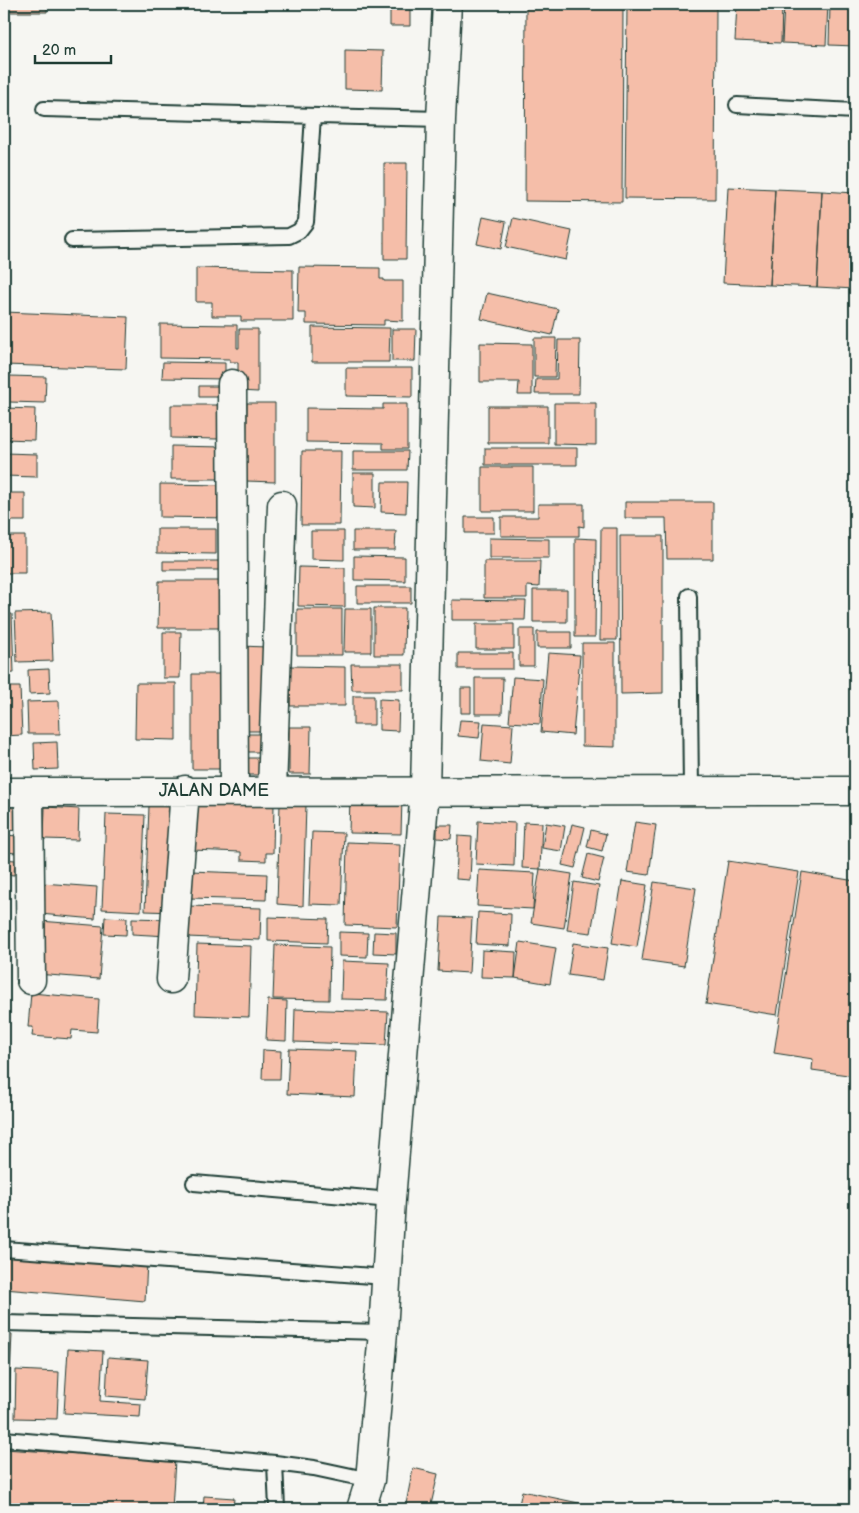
<svg xmlns="http://www.w3.org/2000/svg" width="859" height="1513" viewBox="0 0 859 1513" font-family="'Balsamiq Sans',sans-serif">
<style>
.building{fill:#f5bea9;stroke:#1f3d34}
.lines{fill:none;stroke-linecap:round;stroke-linejoin:round}
.service-casing{stroke:#1f3d34;stroke-width:18}
.minor-casing{stroke:#1f3d34;stroke-width:31}
.tertiary-casing{stroke:#1f3d34;stroke-width:31}
.service{stroke:#f6f6f2;stroke-width:14}
.minor{stroke:#f6f6f2;stroke-width:28}
.tertiary{stroke:#f6f6f2;stroke-width:28}
.labels{text-anchor:middle;dominant-baseline:central;stroke-width:4;stroke-linejoin:round;paint-order:stroke}
.street-label{font-size:18px;fill:#1f3d34;stroke:#f6f6f2}
</style>
<rect width="100%" height="100%" fill="#f6f6f2"/>
<filter id="ink" filterUnits="userSpaceOnUse"><feTurbulence type="fractalNoise" baseFrequency=".02" numOctaves="2"/><feDisplacementMap in="SourceGraphic" scale="10" xChannelSelector="R" yChannelSelector="G"/><feConvolveMatrix kernelMatrix="1 2 1 2 8 2 1 2 1" color-interpolation-filters="sRGB"/></filter>
<g filter="url(#ink)">
<path class="building" d="M4,4H47V12H4Z
M390,4H410V26H390Z
M526,4L623,5L622,202L525,201Z
M737,4H782L781,43L735,41Z
M784,4H828L826,45L782,43Z
M830,4H855V46L829,45Z
M627,5H716L715,199L625,198Z
M345,50L383,51L382,90L345,89Z
M384,163H407L406,259H384Z
M728,187L775,189L770,285L723,283Z
M775,189L822,191L817,287L770,285Z
M822,191L855,193V289L817,287Z
M483,217L506,222L501,249L477,244Z
M513,218L572,231L566,260L506,247Z
M299,267L380,268V279H384V281H403V321L384,320V325L306,324V313H298Z
M196,268L293,270V321H241V316H212V302H196Z
M487,293L558,309L552,335L481,319Z
M4,312L128,317L126,369L4,365Z
M160,324L237,325V348H239V329H258V392L238,391V362H230V359L160,358Z
M312,327L390,328L389,362H312Z
M392,329H416L415,361H392Z
M534,338H556L555,377H534Z
M558,340H580L579,394H535L536,379H557Z
M480,343L532,344V395H518L519,382H480Z
M163,362L225,363V379L162,378Z
M346,368H412V397L346,396Z
M9,376L46,377L45,403L9,402Z
M199,386H222V397H199Z
M247,403H275V482L246,481Z
M554,403H596V445L554,444Z
M383,404H407V449H383V443L306,442V408L383,409Z
M171,405H218V439L171,438Z
M488,406H548V443H488Z
M4,408L35,409L34,440L4,439Z
M171,446L224,447L223,479H171Z
M485,448H577V465H485Z
M302,451H341L340,525H301Z
M353,451H408L407,470H353Z
M4,453L37,454V477L4,476Z
M482,467H533V511H482Z
M353,473H375V508L353,507Z
M382,482H407L406,513L381,512Z
M160,484L231,485V518L160,517Z
M4,493H25V521H4Z
M625,502H713V559H667L666,518H625Z
M538,504H584V527L579,526V536H501V517H538Z
M465,517H494V533H465Z
M601,528H617V640H600Z
M157,529H216V554L157,553Z
M311,531H344V560L311,559Z
M353,531H396L395,550H353Z
M4,536H25V573H4Z
M620,536H663V693L621,694Z
M489,538L549,539V558H489Z
M575,538L596,539L595,637H575Z
M354,556L405,557V581L354,580Z
M163,561H219V570H163Z
M484,561H540L539,587L527,586V598H484Z
M299,567L345,568V607L298,606Z
M159,581H219V628H158Z
M357,586H411V603H357Z
M533,590H567V622H533Z
M452,600L526,601L525,620H452Z
M374,608H405L404,655H374Z
M297,609H342V655H297Z
M345,609H371V652H344Z
M51,612L53,661L17,662L15,613Z
M4,614H12L14,673L4,674Z
M476,624H514V649H476Z
M519,629H534V666H519Z
M163,632H181L180,678H163Z
M537,632H571V648H537Z
M582,643H615V747L582,746Z
M241,646L266,647L265,731H240Z
M458,653H513V669H458Z
M548,653L580,655L573,735L541,732Z
M351,664H403V690H352Z
M290,666L345,667V706H290Z
M49,669L50,693L29,694L28,670Z
M192,674H221L220,769H192Z
M513,677L543,679L540,724L509,722Z
M475,678H503L502,714H475Z
M136,683H176V740L135,739Z
M4,687H20L22,735L4,736Z
M461,688H471V713H461Z
M353,696H374V725H353Z
M379,699L399,700L398,731L379,730Z
M59,701L60,734H28L27,702Z
M460,720L481,721L479,738L458,736Z
M484,723L513,725L510,764L481,761Z
M289,727H311L310,774H289Z
M239,734H266V752H238Z
M57,742L58,769L35,770L34,743Z
M242,758H261V775H241Z
M350,796L402,798L401,834L349,833Z
M193,800L274,804L273,853H266V861L241,860V852L192,850Z
M280,804L306,805L303,906L277,904Z
M149,806L177,807L174,912L145,911Z
M4,807L24,809L22,831L4,830Z
M45,807L79,809L78,840L44,839Z
M106,814L145,815L141,911L102,909Z
M478,821L515,823L514,866L476,864Z
M524,822L542,823L540,869L522,868Z
M635,822L656,825L649,875L627,872Z
M546,823L565,826L561,851L542,848Z
M572,824L585,827L575,868L562,865Z
M437,825H452L451,839L437,838Z
M591,830L606,834L602,851L587,847Z
M312,832L344,833L341,905L309,904Z
M4,835L19,836L17,853L4,852Z
M458,836L472,837L470,880L456,879Z
M347,842L400,844L397,927L345,925Z
M588,854L604,858L598,882L582,878Z
M4,859L15,860L14,875L4,874Z
M728,861L799,872L777,1015L706,1004Z
M540,869L572,874L564,928L531,923Z
M479,870L535,873L533,909L477,906Z
M190,871L267,874L266,900L189,898Z
M802,872L855,881V1076L812,1070L813,1059L774,1053Z
M622,881L647,885L637,947L612,943Z
M574,882L599,886L591,933L567,930Z
M654,882L696,888L684,966L642,960Z
M42,883L97,887L95,919L40,914Z
M188,906L261,908L260,940L187,937Z
M478,912L511,914L510,946L476,944Z
M105,917L127,918L126,935L104,934Z
M268,917L328,919L327,943L268,941Z
M441,917L472,918L469,973L438,971Z
M132,918L169,919L168,936L132,934Z
M40,921L103,926L99,979L36,974Z
M4,924H9L4,981Z
M339,932L368,933L367,957L339,956Z
M374,932L396,933V954L373,953Z
M520,942L556,948L550,984L515,978Z
M573,943L608,948L603,980L568,975Z
M197,944L251,946L249,1017L195,1015Z
M275,945L330,947L329,1000L273,999Z
M482,950L516,952L515,978L481,977Z
M342,961L389,963L387,1000L341,999Z
M31,993L99,999L97,1032L72,1030L71,1039L32,1036L33,1027H28Z
M268,1000L287,1001L286,1041L266,1040Z
M295,1009L388,1012L386,1045L294,1042Z
M289,1049L357,1051L355,1097L287,1094Z
M263,1050L281,1051L280,1079H262Z
M4,1250L147,1262L145,1301L4,1289Z
M4,1334L12,1335L8,1413H4Z
M68,1349L103,1351L100,1401L141,1404L140,1417L64,1413Z
M108,1357L148,1360L145,1399L106,1396Z
M16,1370L59,1372L57,1419L15,1418Z
M4,1449L175,1460L172,1509H4Z
M413,1468L438,1474L430,1509H405Z
M522,1491L607,1509H518Z
M204,1496L234,1498L233,1509H203Z"/>
<g class="lines">
<defs>
<path id="service" d="M737,105L855,111
M44,109L441,119
M72,240L289,236L299,231L306,222L313,116
M689,596L691,791
M194,1183L391,1200
M4,1249L386,1277
M4,1323L383,1332
M4,1439L275,1463L314,1468L370,1480
M275,1463L277,1509"/>
<path id="minor" d="M232,384L234,790
M272,790L282,505
M4,792L855,791
M29,792L31,980
M171,979L185,790"/>
<path id="tertiary" d="M361,1509L370,1480L383,1332L391,1200L425,790L441,119L447,4"/>
</defs>
<use href="#service" class="service-casing"/>
<use href="#minor" class="minor-casing"/>
<use href="#tertiary" class="tertiary-casing"/>
<use href="#service" class="service"/>
<use href="#minor" class="minor"/>
<use href="#tertiary" class="tertiary"/>
</g>
</g>
<g class="labels">
<g class="street-label">
<text x="214" y="790">JALAN DAME</text>
</g>
</g>
<rect width="859" height="1513" fill="none" stroke="#f6f6f2" stroke-width="20"/>
<rect x="10" y="10" width="839" height="1493" fill="none" stroke="#1f3d34" stroke-width="2" filter="url(#ink)"/>
<path d="M35 55v8h76v-8" fill="none" stroke="#1f3d34" stroke-width="2.5"/>
<text x="42" y="55" font-size="15" fill="#1f3d34" stroke="#f6f6f2" stroke-width="4" paint-order="stroke">20 m</text>
</svg>
